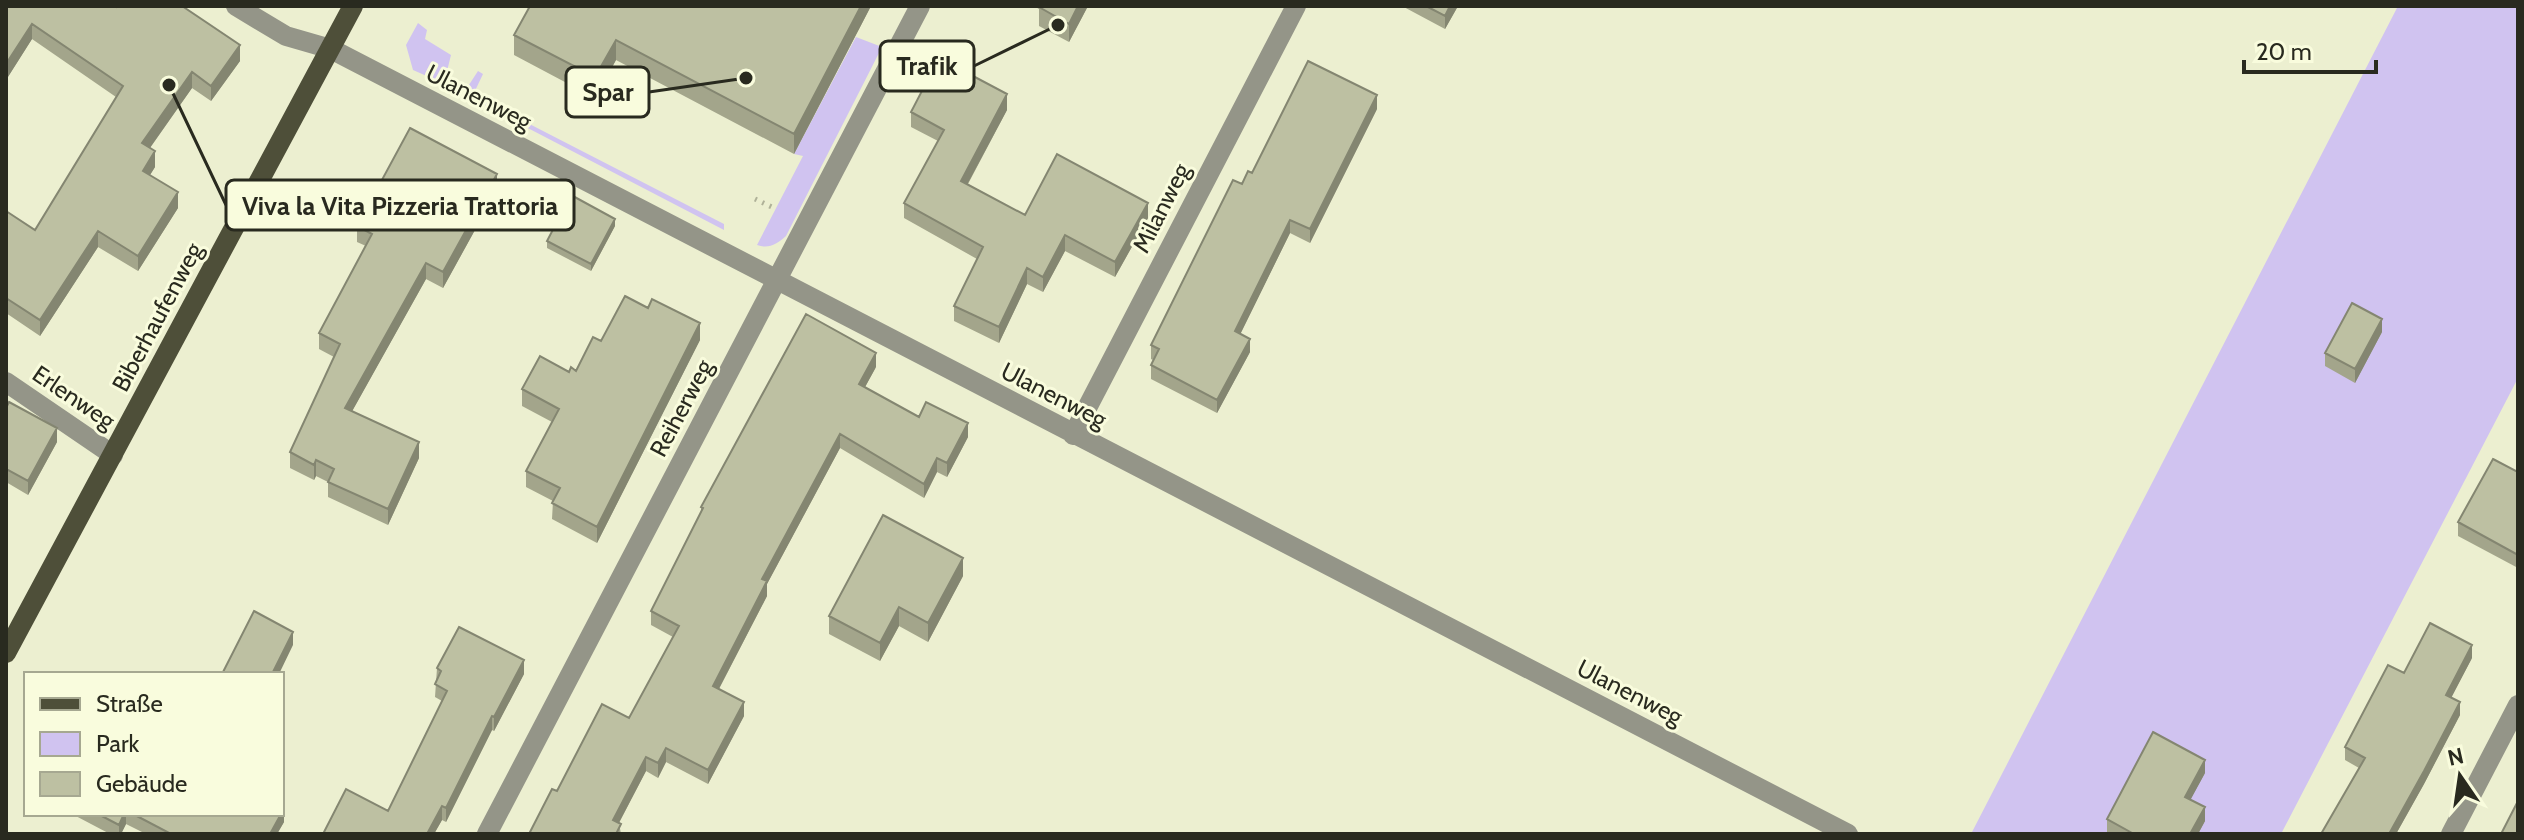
<svg xmlns="http://www.w3.org/2000/svg" width="2524" height="840" viewBox="0 0 2524 840" font-family="Cabin,sans-serif">
<style>
.green{fill:#d0c3f0}
.lines{fill:none;stroke-linecap:round;stroke-linejoin:round}
.path{stroke:#afb198;stroke-width:5;stroke-dasharray:2 6;stroke-linecap:butt}
.minor{stroke:#949588;stroke-width:20}
.major{stroke:#4e4f39;stroke-width:20}
.wall{fill:#a3a58b}
.shaded-wall{fill:#848671}
.building{fill:#bdc0a2;stroke:#848671;stroke-width:2}
.labels{text-anchor:middle;dominant-baseline:central;stroke-width:6;stroke-linejoin:round;paint-order:stroke}
.street-label{font-size:24px;fill:#292a1f;stroke:#f9fcdd}
.leader{fill:none;stroke:#292a1f;stroke-width:3}
.callout-dot{fill:#292a1f;stroke:#f9fcdd;stroke-width:3}
.callout{fill:#f9fcdd;stroke:#292a1f;stroke-width:3}
.callout-label{font-size:26px;text-anchor:middle;font-weight:bold;fill:#292a1f}
</style>
<rect width="100%" height="100%" fill="#ecefd0"/>
<path class="green" d="M2398,6H2518V378L2281,834H1971Z
M418,23L427,30L425,39L451,55L447,71L438,81L413,70L406,45Z
M856,37L882,47L786,236C777,244 769,249 757,245L803,156L794,154Z
M478,71L483,74L473,95L724,224V230L466,96L465,91Z"/>
<g class="lines">
<path class="path" d="M755,199L776,209"/>
<path class="minor" d="M236,6L286,36L331,49L1848,834
M6,382L113,455
M1073,435L1296,6
M487,834L920,6
M2451,834L2518,705"/>
<path class="major" d="M6,653L353,6"/>
</g>
<path class="wall" d="M6,6L240,61L211,101L192,88L150,148L155,167L150,175L178,208L138,271L98,247L40,336L6,313V211L35,230L116,97L32,39L6,80Z
M871,6L794,154L616,60L595,98L514,55V35Z
M1034,6H1088L1069,42L1039,26V9Z
M1402,6H1458L1445,29Z
M1377,109L1310,243L1290,233L1240,334L1250,352L1217,413L1151,379V365L1153,360L1151,359V345L1252,173Z
M1007,110L968,184L1025,215L1148,218L1115,277L1065,251L1043,292L1027,284L999,343L954,321V306L977,259L904,218V203L938,141L911,127V112Z
M497,190L443,288L426,279L352,411L419,458L388,525L328,497V482L316,476L314,480L290,468V452L334,357L319,349V333L366,246L357,242V226Z
M615,226L591,271L547,248V241Z
M2382,332L2355,383L2325,366V353Z
M700,340L597,543L552,519L553,501L526,487V471L552,422L522,406V389L569,372L576,371L601,341Z
M876,367L865,387L919,417L968,437L947,477L937,472L924,498L840,448L767,584V596L719,689L744,716L708,784L666,762L658,778L646,771L619,823L621,834L557,791L629,718L673,637L651,625V611L701,513V507Z
M6,408L57,442L28,495L6,482Z
M2518,472V568L2458,536V522Z
M963,576L928,642L899,626L880,661L829,634V616Z
M2472,658L2451,697L2460,715L2424,784L2396,834H2321L2359,768L2345,760V747Z
M437,668L524,674L494,731L492,730L446,822L442,820L434,834H323L388,811L442,701L435,697Z
M2205,773L2190,800L2205,821L2198,834H2109L2107,833V819Z
M72,814H282L284,822L277,834H146L126,824L121,834H110Z"/>
<path class="shaded-wall" d="M861,6H871L794,154V134Z
M1078,6H1088L1069,42V24Z
M1450,6H1458L1445,29V16Z
M32,24V39L6,80V64Z
M616,40V60L595,98V77Z
M240,45V61L211,101V86Z
M192,72V88L142,159V143Z
M1007,94V110L961,196V181Z
M1377,95V109L1310,243V229Z
M155,151V167L143,186V171Z
M497,174V190L443,288V272Z
M178,192V208L138,271V256Z
M1148,203V218L1115,277V262Z
M615,219V226L591,271V264Z
M1290,220V233L1235,345V331Z
M98,231V247L40,336V320Z
M1065,235V251L1043,292V277Z
M426,263V279L345,424V408Z
M1027,268V284L999,343V327Z
M2382,319V332L2355,383V369Z
M700,323V340L597,543V527Z
M1250,339V352L1217,413V400Z
M876,353V367L859,398V384Z
M968,423V437L947,477V463Z
M57,428V442L28,495V481Z
M840,434V448L767,584V596L713,700V686L762,579Z
M419,442V458L388,525V509Z
M937,458V472L924,498V484Z
M316,460V476L314,480V465Z
M963,558V576L928,642V623Z
M899,607V626L880,661V643Z
M293,632V645L279,674H272Z
M2472,645V658L2446,708V695Z
M524,660V674L494,731V717Z
M744,702V716L708,784V770Z
M2460,702V715L2424,784L2396,834H2389Z
M492,716V730L446,822V808Z
M666,748V762L658,778V763Z
M646,757V771L613,834V820Z
M2205,760V773L2185,810V797Z
M442,806V820L434,834H427Z
M2205,807V821L2198,834H2190Z
M284,809V822L277,834H270Z
M124,814H126V824L121,834H119V825Z"/>
<path class="building" d="M6,6H114L116,7L117,6H182L240,45L211,86L192,72L142,143L155,151L143,171L178,192L138,256L98,231L40,320L6,298V211L35,230L123,86L32,24L6,64Z
M530,6H861L794,134L616,40L595,77L514,35Z
M1039,6H1078L1069,24L1039,7Z
M1426,6H1450L1445,16Z
M939,58L1007,94L961,181L1025,215L1057,154L1148,203L1115,262L1065,235L1043,277L1027,268L999,327L954,306L983,247L904,203L944,130L911,112Z
M1308,61L1377,95L1310,229L1290,220L1235,331L1250,339L1217,400L1151,365L1159,349L1151,345L1233,180L1242,184L1248,171L1252,173Z
M410,128L497,174L443,272L426,263L345,408L419,442L388,509L328,482L334,469L316,460L314,465L290,452L340,344L319,333L372,234L357,226Z
M571,195L615,219L591,264L547,241Z
M625,296L648,308L652,299L700,323L597,527L552,503L560,488L526,471L559,409L522,389L540,356L569,372L571,367L576,371L593,337L601,341Z
M2352,303L2382,319L2355,369L2325,353Z
M806,314L876,353L859,384L919,417L926,402L968,423L947,463L937,458L924,484L840,434L762,579L767,581L713,686L744,702L708,770L666,748L658,763L646,757L613,820L621,824L616,834H529L552,789L557,791L602,704L629,718L679,626L651,611L703,508L701,507Z
M9,402L57,428L28,481L6,469V408Z
M2493,459L2518,472V555L2458,522Z
M883,515L963,558L928,623L899,607L880,643L829,616Z
M254,611L293,632L272,674H222Z
M2430,623L2472,645L2446,695L2460,702L2424,771L2389,834H2321L2365,758L2345,747L2388,665L2404,673Z
M459,627L524,660L494,717L492,716L446,808L442,806L427,834H323L346,789L388,811L447,691L435,684L441,671L437,668Z
M2153,732L2205,760L2185,797L2205,807L2190,834H2134L2107,819Z
M2518,801V834H2501Z
M98,814H124L119,825Z
M133,814H281L270,834H171Z"/>
<g class="labels">
<g class="street-label">
<text transform="translate(479 97) rotate(27)">Ulanenweg</text>
<text transform="translate(1161 208) rotate(-63)">Milanweg</text>
<text transform="translate(157 317) rotate(-62)">Biberhaufenweg</text>
<text transform="translate(1054 395) rotate(27)">Ulanenweg</text>
<text transform="translate(74 397) rotate(34)">Erlenweg</text>
<text transform="translate(681 408) rotate(-62)">Reiherweg</text>
<text transform="translate(1630 692) rotate(27)">Ulanenweg</text>
</g>
</g>
<path class="leader" d="M1058 25L974 66M746 78L649 92M169 85L226 205"/>
<g class="callout-dot">
<circle cx="1058" cy="25" r="8"/>
<circle cx="746" cy="78" r="8"/>
<circle cx="169" cy="85" r="8"/>
</g>
<g class="callout">
<rect x="880" y="41" width="94" height="50" rx="8"/>
<rect x="566" y="67" width="83" height="50" rx="8"/>
<rect x="226" y="180" width="348" height="50" rx="8"/>
</g>
<g class="callout-label">
<text x="927" y="75">Trafik</text>
<text x="608" y="101">Spar</text>
<text x="400" y="215">Viva la Vita Pizzeria Trattoria</text>
</g>
<rect width="2524" height="840" fill="none" stroke="#292a1f" stroke-width="16"/>
<rect x="24" y="672" width="260" height="144" fill="#f9fcdd" stroke="#a6a891" stroke-width="2"/>
<rect x="40" y="698" width="40" height="12" fill="#4e4f39" stroke="#a6a891" stroke-width="2"/>
<text x="96" y="712" font-size="24" fill="#292a1f">Straße</text>
<rect x="40" y="732" width="40" height="24" fill="#d0c3f0" stroke="#a6a891" stroke-width="2"/>
<text x="96" y="752" font-size="24" fill="#292a1f">Park</text>
<rect x="40" y="772" width="40" height="24" fill="#bdc0a2" stroke="#a6a891" stroke-width="2"/>
<text x="96" y="792" font-size="24" fill="#292a1f">Gebäude</text>
<g transform="translate(2460 776) rotate(347)" stroke="#f9fcdd" stroke-width="6" paint-order="stroke">
<path d="M0-6L14 30L0 20L-14 30Z" fill="#292a1f"/>
<text y="-12" font-size="22" font-weight="bold" text-anchor="middle" fill="#292a1f">N</text>
</g>
<path d="M2244 60v12h132v-12" fill="none" stroke="#292a1f" stroke-width="4"/>
<text x="2256" y="60" font-size="24" fill="#292a1f" stroke="#f9fcdd" stroke-width="6" paint-order="stroke">20 m</text>
</svg>
